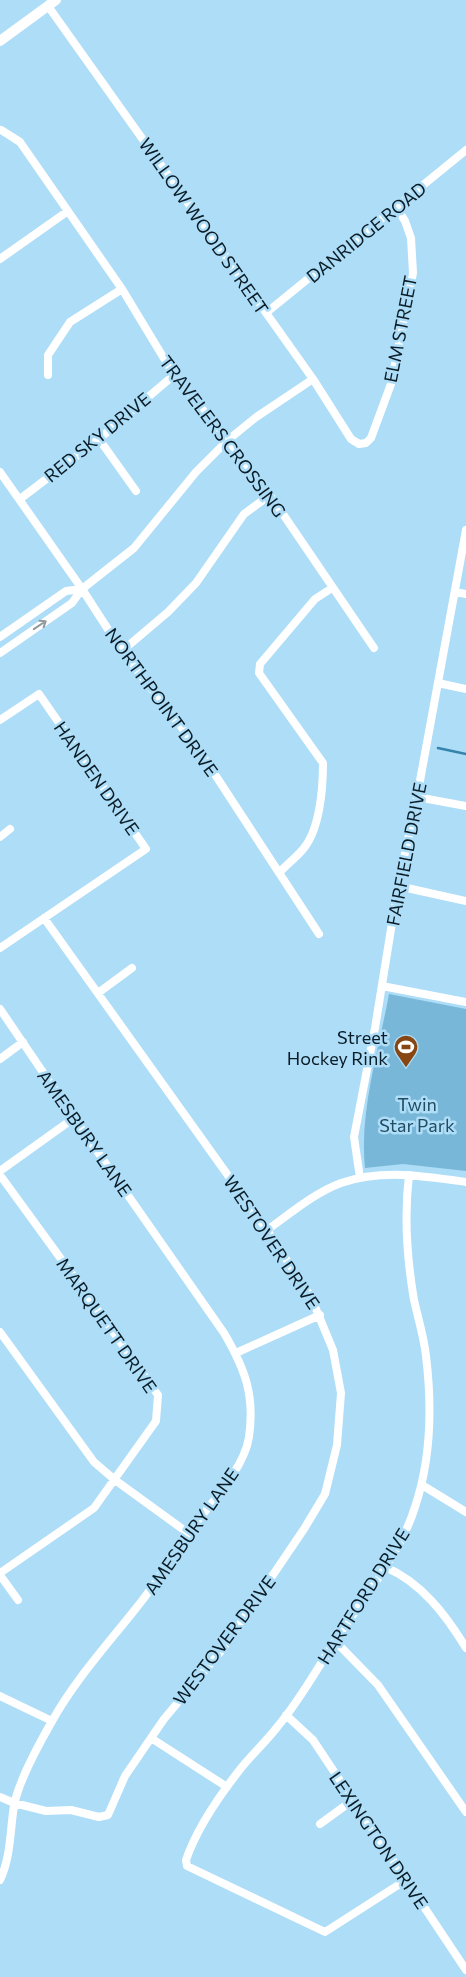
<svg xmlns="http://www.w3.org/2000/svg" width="466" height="1977" viewBox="0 0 466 1977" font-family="Commissioner,sans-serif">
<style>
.green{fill:#79b7d8}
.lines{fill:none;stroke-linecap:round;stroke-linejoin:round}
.stream{stroke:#3383aa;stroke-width:2.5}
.minor{stroke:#fff;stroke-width:8}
.major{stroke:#fff;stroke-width:10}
.oneway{stroke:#91999d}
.labels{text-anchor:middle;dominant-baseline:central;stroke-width:5;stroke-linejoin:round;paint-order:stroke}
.street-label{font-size:18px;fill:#0a1c26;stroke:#aeddf8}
.poi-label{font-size:18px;fill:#0a1c26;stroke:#aeddf8;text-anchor:end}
.park-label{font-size:18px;fill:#214c62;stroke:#aeddf8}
</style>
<rect width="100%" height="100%" fill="#aeddf8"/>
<path class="green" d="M389,994L466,1009V1171L403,1164L365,1168C359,1112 379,1049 389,994Z"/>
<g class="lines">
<path class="stream" d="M438,748L466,754"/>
<path class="minor" d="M48,6L313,379L351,439L359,444L366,443L371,438L391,384L413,273L411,238L405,221L396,207
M1,130L20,142L122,289L174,375L228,440L270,495L374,648
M0,259L68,211
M266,313L466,150
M48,375V355L70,322L122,289
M99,439L136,491
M0,472L82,589L122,651L197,747L319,934
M20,499L99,439L174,375
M455,592L466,594
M0,637L66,591L82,589
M122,651L168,612L196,583L244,514L270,495
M0,653L72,603L82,589L134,548L196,472L228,440L255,418L313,379
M438,683L466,689
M0,720L39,694L146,849L0,948
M417,797L466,806
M0,837L10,829
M279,873C287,864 297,857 304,848C320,828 323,788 323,763L259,673L260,664L315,599L332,588
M398,886L466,901
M382,986L466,1002
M98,993L132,968
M0,1009L74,1118L224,1333C245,1369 255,1395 249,1437C244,1470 208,1506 189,1532C171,1557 156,1584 137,1607C107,1645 74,1681 51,1723C39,1744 18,1782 14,1806C10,1830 11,1857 0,1880
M0,1059L23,1042
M0,1171L74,1118
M0,1175L80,1285L158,1395L156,1421L94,1508L0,1573
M360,1178L354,1137L375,1028L398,886L417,797L466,530
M267,1230C290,1214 314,1193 341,1183C382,1169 425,1176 466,1182
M0,1332L94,1462L115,1480L188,1533
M236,1353L320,1315
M422,1485L466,1512
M385,1567C421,1582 446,1615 466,1648
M0,1575L18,1600
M335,1641L378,1685L466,1812
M0,1696L52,1721
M286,1715L313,1740L466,1970
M151,1738L227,1787
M0,1797L14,1803L46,1811L71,1810L99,1817L108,1815L125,1776L164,1719L222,1650L304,1529L325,1494L337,1445L341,1393L333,1350L311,1297L267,1230L44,918
M320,1824L353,1800
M406,1880L325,1932L187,1866L186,1860C197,1828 217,1799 238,1772C250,1756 266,1742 278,1726C300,1700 317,1669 335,1641C362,1600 401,1553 415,1507C431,1459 432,1405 426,1356C424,1337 418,1318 414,1300C407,1259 404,1216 409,1175"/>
<path class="major" d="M0,41L56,0"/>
</g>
<defs><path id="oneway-shaft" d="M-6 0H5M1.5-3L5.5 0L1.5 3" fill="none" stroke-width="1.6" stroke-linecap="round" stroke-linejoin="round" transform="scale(1.25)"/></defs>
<use class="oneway" href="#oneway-shaft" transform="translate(40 625) rotate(-34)"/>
<defs>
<symbol id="stadium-pin" viewBox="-11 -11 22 30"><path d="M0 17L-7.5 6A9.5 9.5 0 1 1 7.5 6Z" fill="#874612" stroke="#aeddf8"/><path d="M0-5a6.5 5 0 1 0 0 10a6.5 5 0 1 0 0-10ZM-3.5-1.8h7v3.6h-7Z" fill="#fff"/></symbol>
</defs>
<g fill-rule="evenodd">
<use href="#stadium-pin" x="392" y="1033" width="28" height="38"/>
</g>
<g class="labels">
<g class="street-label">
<text transform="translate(204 226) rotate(55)">WILLOW WOOD STREET</text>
<text transform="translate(366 232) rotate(-39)">DANRIDGE ROAD</text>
<text transform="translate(400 329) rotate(-79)">ELM STREET</text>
<text transform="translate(223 436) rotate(53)">TRAVELERS CROSSING</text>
<text transform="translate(97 437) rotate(-39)">RED SKY DRIVE</text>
<text transform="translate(162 702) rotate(54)">NORTHPOINT DRIVE</text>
<text transform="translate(97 778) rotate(55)">HANDEN DRIVE</text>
<text transform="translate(406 854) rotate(-79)">FAIRFIELD DRIVE</text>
<text transform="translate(85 1133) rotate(55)">AMESBURY LANE</text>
<text transform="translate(272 1242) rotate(56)">WESTOVER DRIVE</text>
<text transform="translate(107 1325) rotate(55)">MARQUETT DRIVE</text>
<text transform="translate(191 1531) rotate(-55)">AMESBURY LANE</text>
<text transform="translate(363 1596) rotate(-58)">HARTFORD DRIVE</text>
<text transform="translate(224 1640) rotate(-53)">WESTOVER DRIVE</text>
<text transform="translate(379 1840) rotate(56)">LEXINGTON DRIVE</text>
</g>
<g class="poi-label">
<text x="388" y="1037">Street<tspan x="388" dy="21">Hockey Rink</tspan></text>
</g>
<g class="park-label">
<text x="417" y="1104">Twin<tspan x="417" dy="21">Star Park</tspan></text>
</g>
</g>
</svg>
